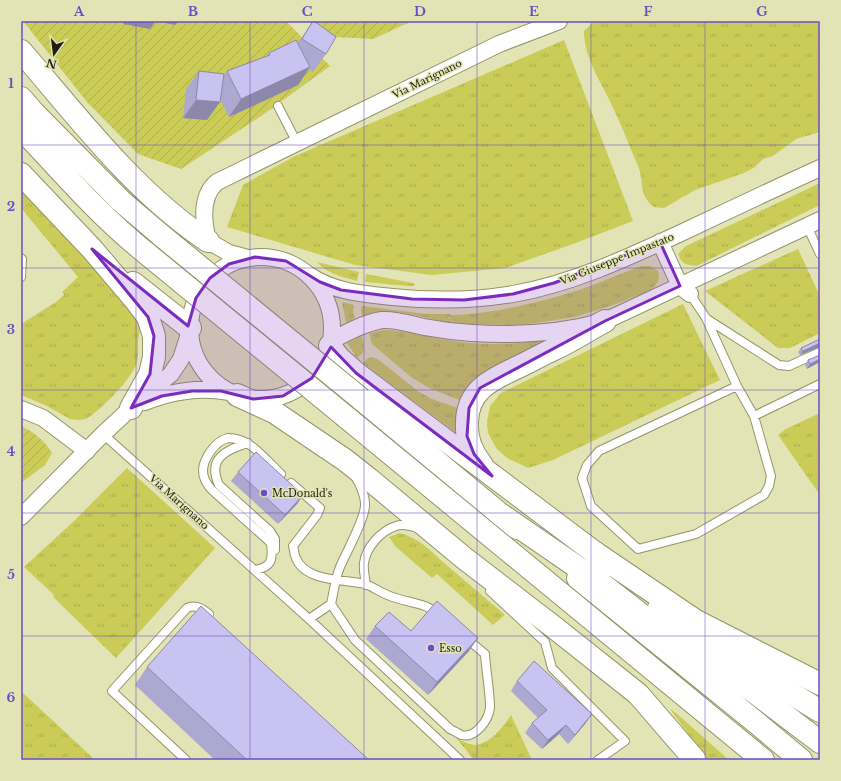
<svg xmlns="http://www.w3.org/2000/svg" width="841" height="781" viewBox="0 0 841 781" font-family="'Libre Baskerville',serif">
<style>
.grass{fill:url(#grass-tufts)}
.garden{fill:url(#garden-furrows)}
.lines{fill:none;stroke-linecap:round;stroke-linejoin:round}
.service-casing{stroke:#939568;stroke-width:10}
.minor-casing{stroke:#939568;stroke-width:18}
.trunk-casing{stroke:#939568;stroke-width:24}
.motorway-casing{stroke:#939568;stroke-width:24}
.service{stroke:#fff;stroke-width:8}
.minor{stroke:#fff;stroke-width:16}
.trunk{stroke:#fff;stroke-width:22}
.motorway{stroke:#fff;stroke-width:22}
.trunk-bridge-casing{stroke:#939568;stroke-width:24;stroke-linecap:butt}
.trunk-bridge{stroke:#fff;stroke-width:22}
.wall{fill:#ada8d0}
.shaded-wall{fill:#8d88a9}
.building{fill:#c9c3f2;stroke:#8d88a9}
.marked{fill:#7b2cbf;fill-opacity:0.2;stroke:#7b2cbf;stroke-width:3;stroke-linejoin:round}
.grid{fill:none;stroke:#6b4cc5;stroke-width:1;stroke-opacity:0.55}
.poi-dot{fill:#6b4cc5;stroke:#e2e4b5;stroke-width:1.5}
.labels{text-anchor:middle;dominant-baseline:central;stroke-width:3;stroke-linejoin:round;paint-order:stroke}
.street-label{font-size:10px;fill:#1f200d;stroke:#e2e4b5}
.poi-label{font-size:10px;fill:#1f200d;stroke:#e2e4b5;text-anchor:start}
.neatline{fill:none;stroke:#6b4cc5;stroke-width:1.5}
.grid-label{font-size:13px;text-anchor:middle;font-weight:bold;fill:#6b4cc5}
</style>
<defs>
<pattern id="grass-tufts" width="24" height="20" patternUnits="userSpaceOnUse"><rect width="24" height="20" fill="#cacc57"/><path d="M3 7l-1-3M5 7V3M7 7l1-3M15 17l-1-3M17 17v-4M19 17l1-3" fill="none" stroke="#adaf4b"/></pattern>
<pattern id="garden-furrows" width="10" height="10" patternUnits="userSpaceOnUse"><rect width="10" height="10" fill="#cacc57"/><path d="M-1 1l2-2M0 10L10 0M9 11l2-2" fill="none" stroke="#adaf4b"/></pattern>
</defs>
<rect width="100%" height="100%" fill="#e2e4b5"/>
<path class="grass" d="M594,21H820V132L796,139L773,156L763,159L755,167L744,173L695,190L664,208L654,207C637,193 645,183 638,166C630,148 623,128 614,110C603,84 584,60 584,31Z
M564,40L633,221L573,244L505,268L432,275L355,265L227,227L243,185L295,156Z
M820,183V205L696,266C686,265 682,264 678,254L686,246Z
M21,185L125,299L141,328C136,339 140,351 137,362C132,379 101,410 86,419L78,420L70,419L45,405L21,395V324L56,302L64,295L62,292L78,277L21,208Z
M798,249L820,296V333L792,347L789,348H778L705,291Z
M317,262L359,272L357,281C343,277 327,274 317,262Z
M642,266H650L658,271L659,276L658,282L651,290L616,304L575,317L536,323L515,325L469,324L453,322L450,320V316L452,315C492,314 541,302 579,290C600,283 621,273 642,266Z
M366,274L413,283L415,284L413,286H408L365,282Z
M342,302L354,305L353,313L355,318L346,323Z
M683,304L720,380L553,460L528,468L507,458L496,448L488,433L487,421L490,406L501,393Z
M362,306L426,314H451L449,318L452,323C422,318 392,305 362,316L361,311Z
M383,330C407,330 430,338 453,341C485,346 518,344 550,340L462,401L429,388L411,377L372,344L369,333Z
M362,336L364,349L362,354L357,358L347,343Z
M372,357L379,360L419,392L432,399L460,409L458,434L363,363L368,358Z
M820,413V495L778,435L786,429Z
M127,468L215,548L116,658L54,598L53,594L24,567L75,520Z
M399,533C421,538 433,554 450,568C468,584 487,599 505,615L493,625L437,574L432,578L395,546L389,537Z
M21,691L95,760H21Z
M669,708L676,713L729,760H708Z
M511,715L532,760H474L457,739C462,741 470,745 476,745C492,742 502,728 511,715Z"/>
<path class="garden" d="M23,21H286L330,66L264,114L181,169L138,154L87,102Z
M309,21H416L408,23L373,39L335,37Z
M21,426C34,432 45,441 52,453L45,465L21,483Z"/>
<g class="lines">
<defs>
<path id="service" d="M278,106L297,143
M807,226L820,254
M21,258L22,259L21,277
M690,294L706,318L737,386L754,416L820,384
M707,319L779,365L789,366L820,352
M737,386L599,451L587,465L582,478L591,506L638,549L696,534L764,495L769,486L771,476L754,416
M103,434L309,619L460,760
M248,443C225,450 207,459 219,485L270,531L275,539V550
M291,483L320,508L317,515L293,546C294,549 294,554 296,558C305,582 345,579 365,584C374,587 381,593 390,596C407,603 425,602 439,614
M255,570C272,567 273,560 271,543L212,490C207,484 203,479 203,471C203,459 215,441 228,438C231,438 237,439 240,440C254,444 270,464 281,474
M366,585C365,577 363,570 364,563C366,547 381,531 396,526C402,524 411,526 417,528
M490,591L545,642L552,668L625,741L598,760
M331,604L355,640L450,729C454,731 458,733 461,735C475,739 489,720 490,707C490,692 486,671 485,654L465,637
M309,619L331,604C334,591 335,579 340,567C346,553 366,517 365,504C365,496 360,484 356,478
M186,760L112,691L187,608C195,604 202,608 209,614"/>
<path id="minor" d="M660,242L680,286L690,294
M190 328a71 71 0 1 1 142 0a71 71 0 1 1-142 0Z
M248,258L229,253L208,241C203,221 200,196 217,182L499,44L559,21
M309,275C334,292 362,294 392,297C433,301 472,301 513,294C572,284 629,257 683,232C729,210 774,189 820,168
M331,341C347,332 364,323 382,320C396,319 410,324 424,327C440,330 456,332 472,333C517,336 562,333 605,321L820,220
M145,402C171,391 201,387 228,392
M21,409L43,418L87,451
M21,517L103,434L131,408L171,374L181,359L189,334"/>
<path id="trunk" d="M21,51C77,116 135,193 208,241
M21,98L34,113L121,201L162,236
M21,128C61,171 100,216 146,253
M21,174L92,249L136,301L148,317L154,336V357L150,374L131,408
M133,283L190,328
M330,346L339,358L356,373L594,552L608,565
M361,399L517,528
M346,417L763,760
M482,465C472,453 466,440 467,423C467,391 490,380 516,368C529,362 541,355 554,349C572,341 588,330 605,321
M578,578L758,724L801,760
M659,608L700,638L820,711"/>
<path id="motorway" d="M237,395L274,412L345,460L369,479L464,558L555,628L638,694L695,760
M503,516L599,582L692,654L753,691L820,742
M594,552L696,621L820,684"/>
</defs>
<use href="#service" class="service-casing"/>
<use href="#minor" class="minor-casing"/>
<use href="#trunk" class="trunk-casing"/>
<use href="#motorway" class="motorway-casing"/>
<use href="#service" class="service"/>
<use href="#minor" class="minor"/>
<use href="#trunk" class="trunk"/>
<use href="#motorway" class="motorway"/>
<defs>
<path id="trunk-bridge" d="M162,236L361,399
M146,253L346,417"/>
</defs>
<use href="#trunk-bridge" class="trunk-bridge-casing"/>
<use href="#trunk-bridge" class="trunk-bridge"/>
</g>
<path class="wall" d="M313,21L326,54L313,72L309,69L298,85L229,117L220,99L207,120L183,118L186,89L199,71L223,77L227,71L267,56L269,53L298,43Z
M820,339L800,355L798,352L801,348Z
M820,355L807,369L805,365L808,360Z
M238,472L303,495L297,504L278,524L231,481Z
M375,626L411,631L469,651L428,695L366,639Z
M147,667L368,760H215L135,685Z
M517,681L592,714L585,724L568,744L559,734L542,749L525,733L532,723L538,718L511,691Z"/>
<path class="shaded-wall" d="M125,21H156L150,29L123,24Z
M156,21H178L175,25Z
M310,67L298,85L229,117L241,99Z
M196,100L220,102L207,120L183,118Z
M820,343V347L800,355L803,351Z
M820,359V362L807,369L810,364Z
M303,495L297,504L278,524L285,515Z
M478,638L469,651L428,695L437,682Z
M592,714L585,724L568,744L575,735Z
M566,725L559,734L542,749L548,740Z"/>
<path class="building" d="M313,21H314L336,37L326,54L302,39Z
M296,40L310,67L241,99L227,71L270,55L269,53Z
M199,71L224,74L220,102L196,100Z
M820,339V343L803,351L801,348Z
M820,355V359L810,364L808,360Z
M256,452L303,495L285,515L238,472Z
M437,601L478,638L437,682L375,626L389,612L411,631Z
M201,606L368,759V760H247L147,667Z
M534,661L592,714L575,735L566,725L548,740L532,723L547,710L517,681Z"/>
<path class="marked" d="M660,242L680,286L605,321L480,388L469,408L467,436L474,454L492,476L356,373L331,347L312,378L283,396L253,399L221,391H192L162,396L131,408L150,374L154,336L148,317L92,249L188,326L196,298L210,278L229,264L255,257L286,261L320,282L341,290L412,299L464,300L513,294L554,283Z"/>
<path class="grid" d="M136,21V760M250,21V760M364,21V760M477,21V760M591,21V760M705,21V760M21,145H820M21,268H820M21,390H820M21,513H820M21,636H820"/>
<g class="poi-dot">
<circle cx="264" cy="493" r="4"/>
<circle cx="431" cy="648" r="4"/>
</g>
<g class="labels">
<g class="street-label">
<text transform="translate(427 79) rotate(-26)">Via Marignano</text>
<text transform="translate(617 259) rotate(-22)">Via Giuseppe Impastato</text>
<text transform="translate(179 502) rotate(42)">Via Marignano</text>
</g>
<g class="poi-label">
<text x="272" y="493">McDonald's</text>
<text x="439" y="648">Esso</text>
</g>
</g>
<rect width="841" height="781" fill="none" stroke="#e2e4b5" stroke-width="44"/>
<g transform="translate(54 54) rotate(194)" stroke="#e2e4b5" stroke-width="3" paint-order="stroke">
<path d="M0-3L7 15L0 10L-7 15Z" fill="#1f200d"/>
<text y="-6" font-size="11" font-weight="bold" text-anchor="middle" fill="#1f200d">N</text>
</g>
<rect x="22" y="22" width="797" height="737" class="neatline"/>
<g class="grid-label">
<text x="79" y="16">A</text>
<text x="193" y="16">B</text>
<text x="307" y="16">C</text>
<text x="420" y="16">D</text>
<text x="534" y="16">E</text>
<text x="648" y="16">F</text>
<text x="762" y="16">G</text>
<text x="11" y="88">1</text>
<text x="11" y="211">2</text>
<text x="11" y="334">3</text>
<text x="11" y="456">4</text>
<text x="11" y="579">5</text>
<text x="11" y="702">6</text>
</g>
</svg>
